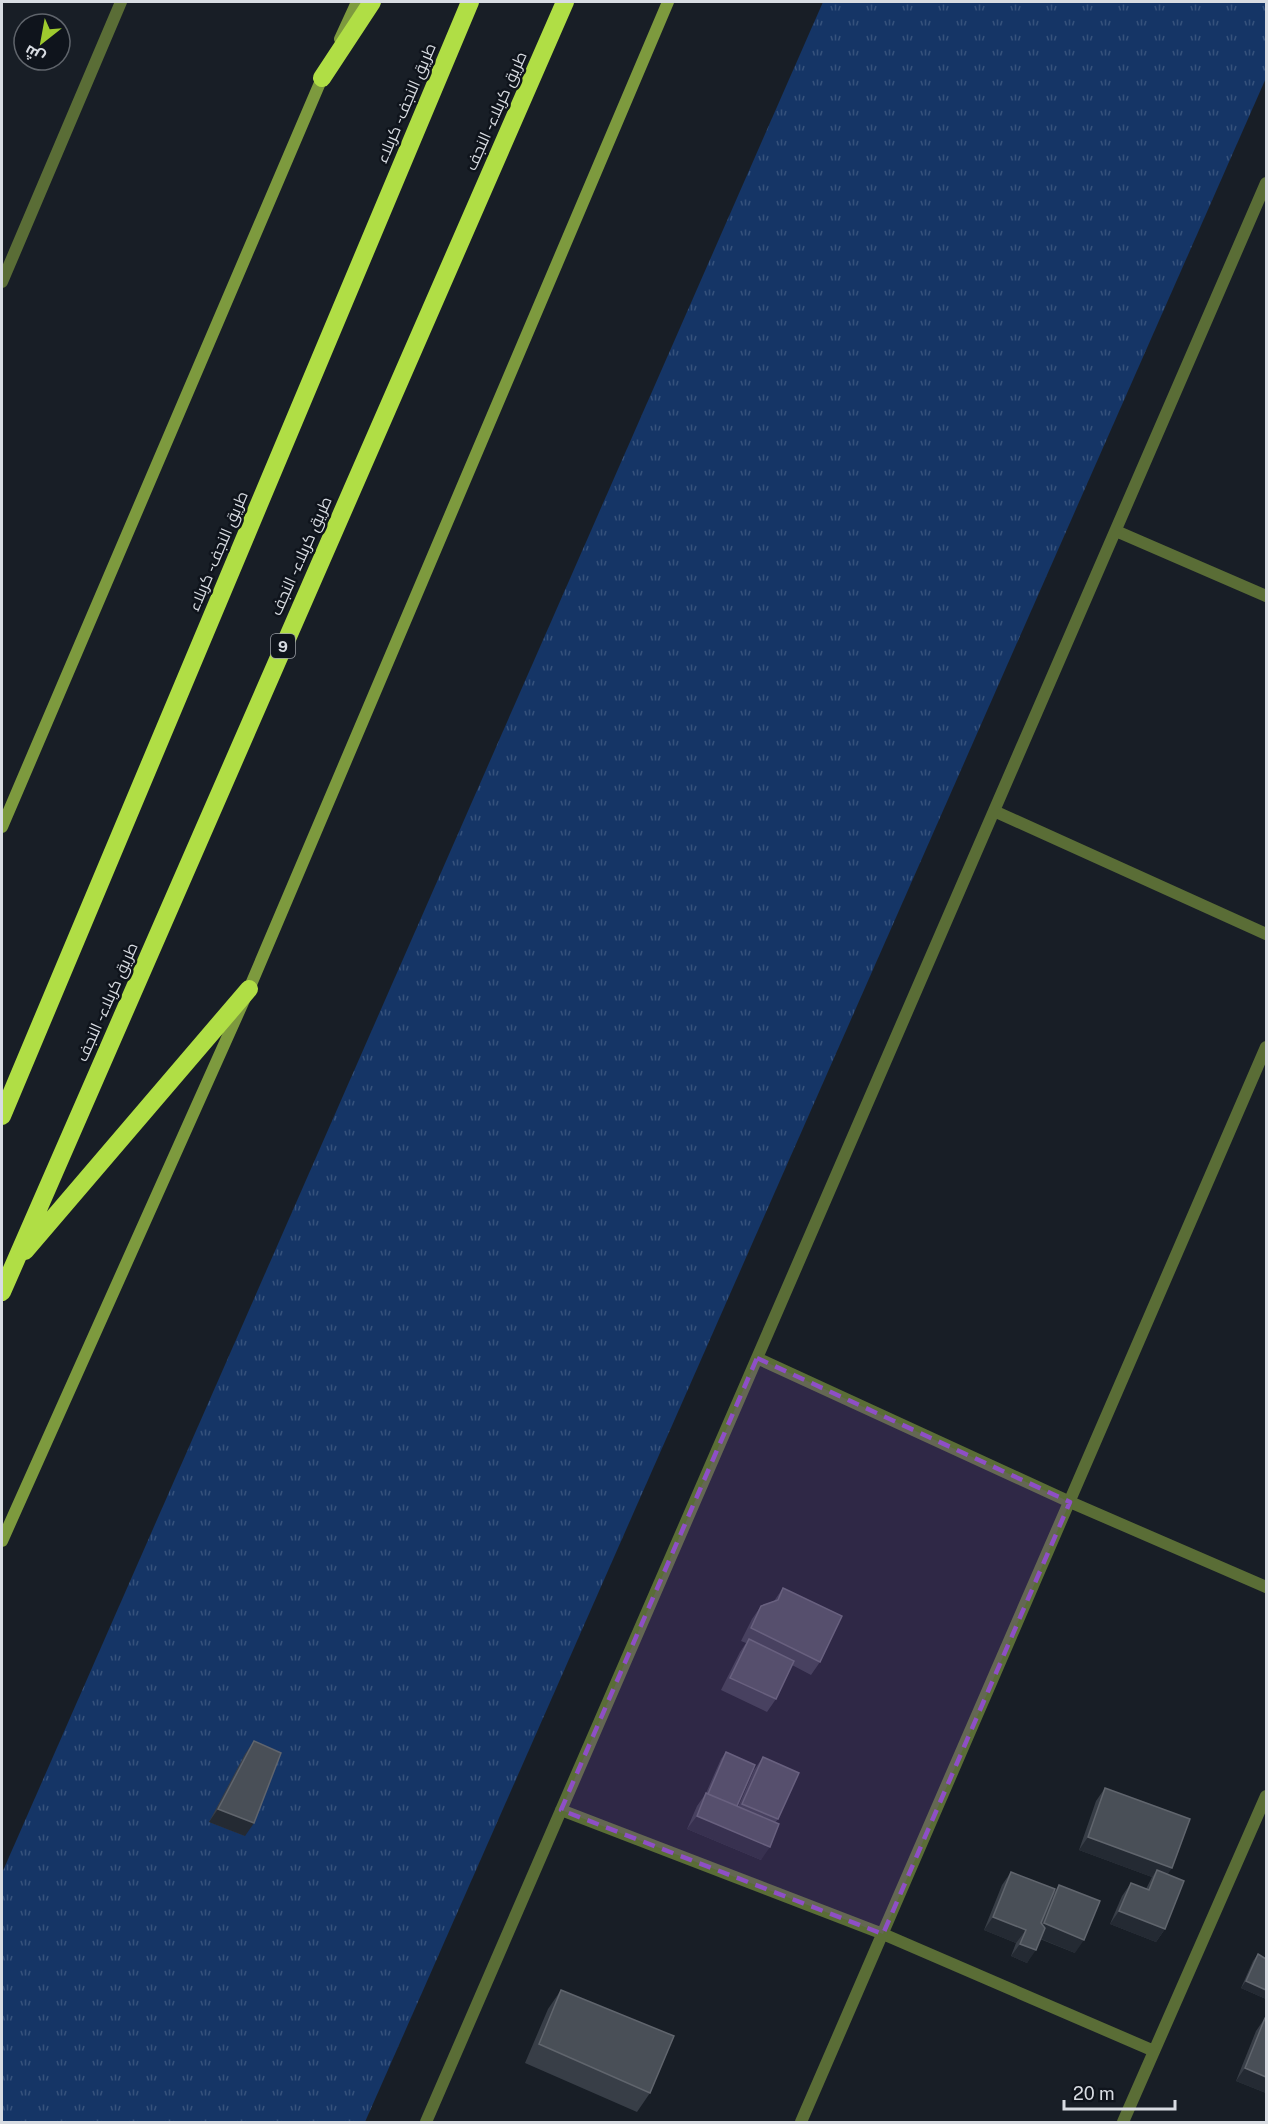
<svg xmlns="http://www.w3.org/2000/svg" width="1268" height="2124" viewBox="0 0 1268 2124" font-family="'Public Sans',Cairo,sans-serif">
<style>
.grass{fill:url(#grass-tufts)}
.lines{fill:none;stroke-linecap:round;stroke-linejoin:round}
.lane{stroke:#5a6d36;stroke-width:12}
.street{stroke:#5a6d36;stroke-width:12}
.secondary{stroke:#7d9a3e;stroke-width:12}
.highway{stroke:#b0de45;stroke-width:18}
.wall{fill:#383e47}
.shaded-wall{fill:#242a33}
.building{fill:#494f57;stroke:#60656d;stroke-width:1.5}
.marked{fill:#8e4fc6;fill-opacity:0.2;stroke:#8e4fc6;stroke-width:4.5;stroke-dasharray:12 8;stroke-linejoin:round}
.labels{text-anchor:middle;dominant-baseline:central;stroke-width:5;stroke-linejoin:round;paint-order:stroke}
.shield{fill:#0f141c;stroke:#9ca0a7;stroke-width:1.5}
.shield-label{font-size:15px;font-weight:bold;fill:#d8dce2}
.street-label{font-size:16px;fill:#d8dce2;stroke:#0f141c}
</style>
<defs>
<pattern id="grass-tufts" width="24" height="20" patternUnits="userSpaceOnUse" patternTransform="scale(1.5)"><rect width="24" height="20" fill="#153566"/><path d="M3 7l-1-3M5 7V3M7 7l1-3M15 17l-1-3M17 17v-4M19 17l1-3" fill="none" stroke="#36527c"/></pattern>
</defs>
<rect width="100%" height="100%" fill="#181e26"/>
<path class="grass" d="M823,2H1266V78L365,2122H2V1873Z"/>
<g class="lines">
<path class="lane" d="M2,282L121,2"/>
<path class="street" d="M1116,531L1266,596
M994,811L1266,934
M757,1358L1070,1502L1266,1587
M561,1810L883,1934L1154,2051
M426,2122L1266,183
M801,2122L1266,1047
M1123,2122L1266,1796"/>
<path class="secondary" d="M340,39L357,2
M2,827L325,71
M2,1541L249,989L668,2"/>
<path class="highway" d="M322,78L372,2
M2,1116L470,2
M25,1251L249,989
M2,1292L565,2"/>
</g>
<path class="wall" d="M783,1588L820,1662L811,1675L792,1665L776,1699L767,1712L721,1690L740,1652L746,1643L741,1641L752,1619L761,1606L774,1601Z
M254,1741L245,1836L209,1822L245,1754Z
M726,1752L738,1807L754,1770L763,1757L778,1819L775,1823L761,1860L687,1829L697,1806L706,1793L721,1759Z
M1105,1788L1172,1868L1167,1874L1165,1929L1156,1942L1110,1924L1122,1896L1131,1883L1146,1889L1152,1877L1079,1850L1096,1801Z
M1011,1872L1053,1894L1059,1885L1075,1953L1040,1939L1027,1963L1011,1956L1016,1943L984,1930L1002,1885Z
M1258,1954L1266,1959V1999L1241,1988L1253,1961Z
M561,1990L650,2093L637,2112L525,2063L548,2009Z
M1265,2018H1266V2093L1236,2081L1256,2031Z"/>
<path class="shaded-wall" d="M218,1809L254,1823L245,1836L209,1822Z
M697,1816L770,1847L761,1860L687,1829Z
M1088,1837L1172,1868L1163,1881L1157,1870L1152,1877L1079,1850Z
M1119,1911L1165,1929L1156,1942L1110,1924Z
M993,1917L1026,1930L1016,1943L984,1930Z
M1044,1923L1084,1940L1075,1953L1034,1936Z
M1020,1944L1036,1950L1027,1963L1011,1956Z
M1246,1981L1266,1990V1999L1241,1988Z
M1245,2068L1266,2077V2093L1236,2081Z"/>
<path class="building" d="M783,1588L842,1616L820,1662L751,1628L761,1606L778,1600Z
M749,1639L794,1661L776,1699L730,1678Z
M254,1741L281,1753L254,1823L218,1809Z
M726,1752L755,1765L737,1806L708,1794Z
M763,1757L799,1773L778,1819L742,1804Z
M1105,1788L1190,1819L1172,1868L1088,1837Z
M706,1793L779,1824L770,1847L697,1816Z
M1157,1870L1184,1881L1165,1929L1119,1911L1131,1883L1149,1890Z
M1011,1872L1055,1889L1041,1923L1045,1928L1036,1950L1020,1944L1026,1930L993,1917Z
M1059,1885L1100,1901L1084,1940L1044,1923Z
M1258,1954L1266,1959V1990L1246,1981Z
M561,1990L674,2036L650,2093L539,2044Z
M1265,2018H1266V2077L1245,2068Z"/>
<path class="marked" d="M757,1358L1070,1502L883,1934L561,1810Z"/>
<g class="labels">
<rect class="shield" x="271" y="634" width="24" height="24" rx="4.5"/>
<g class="shield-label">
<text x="283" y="646">9</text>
</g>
<g class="street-label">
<text transform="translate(406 103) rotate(-67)">طريق النجف - کربلاء</text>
<text transform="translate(496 111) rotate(-66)">طريق کربلاء - النجف</text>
<text transform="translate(218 551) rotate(-67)">طريق النجف - کربلاء</text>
<text transform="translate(301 556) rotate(-66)">طريق کربلاء - النجف</text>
<text transform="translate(107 1002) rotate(-66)">طريق کربلاء - النجف</text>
</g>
</g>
<rect width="1268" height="2124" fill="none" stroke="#d8dce2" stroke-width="6"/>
<g transform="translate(42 42) rotate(211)"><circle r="28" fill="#0f141c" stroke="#5f646b" stroke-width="1.5"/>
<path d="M0-4.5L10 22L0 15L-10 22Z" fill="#9eca2e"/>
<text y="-9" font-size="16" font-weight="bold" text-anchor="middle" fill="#d8dce2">ش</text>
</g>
<path d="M1064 2100v9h111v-9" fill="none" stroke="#d8dce2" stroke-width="3"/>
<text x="1073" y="2100" font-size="18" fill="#d8dce2" stroke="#0f141c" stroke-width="4.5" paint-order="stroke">20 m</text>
</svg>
